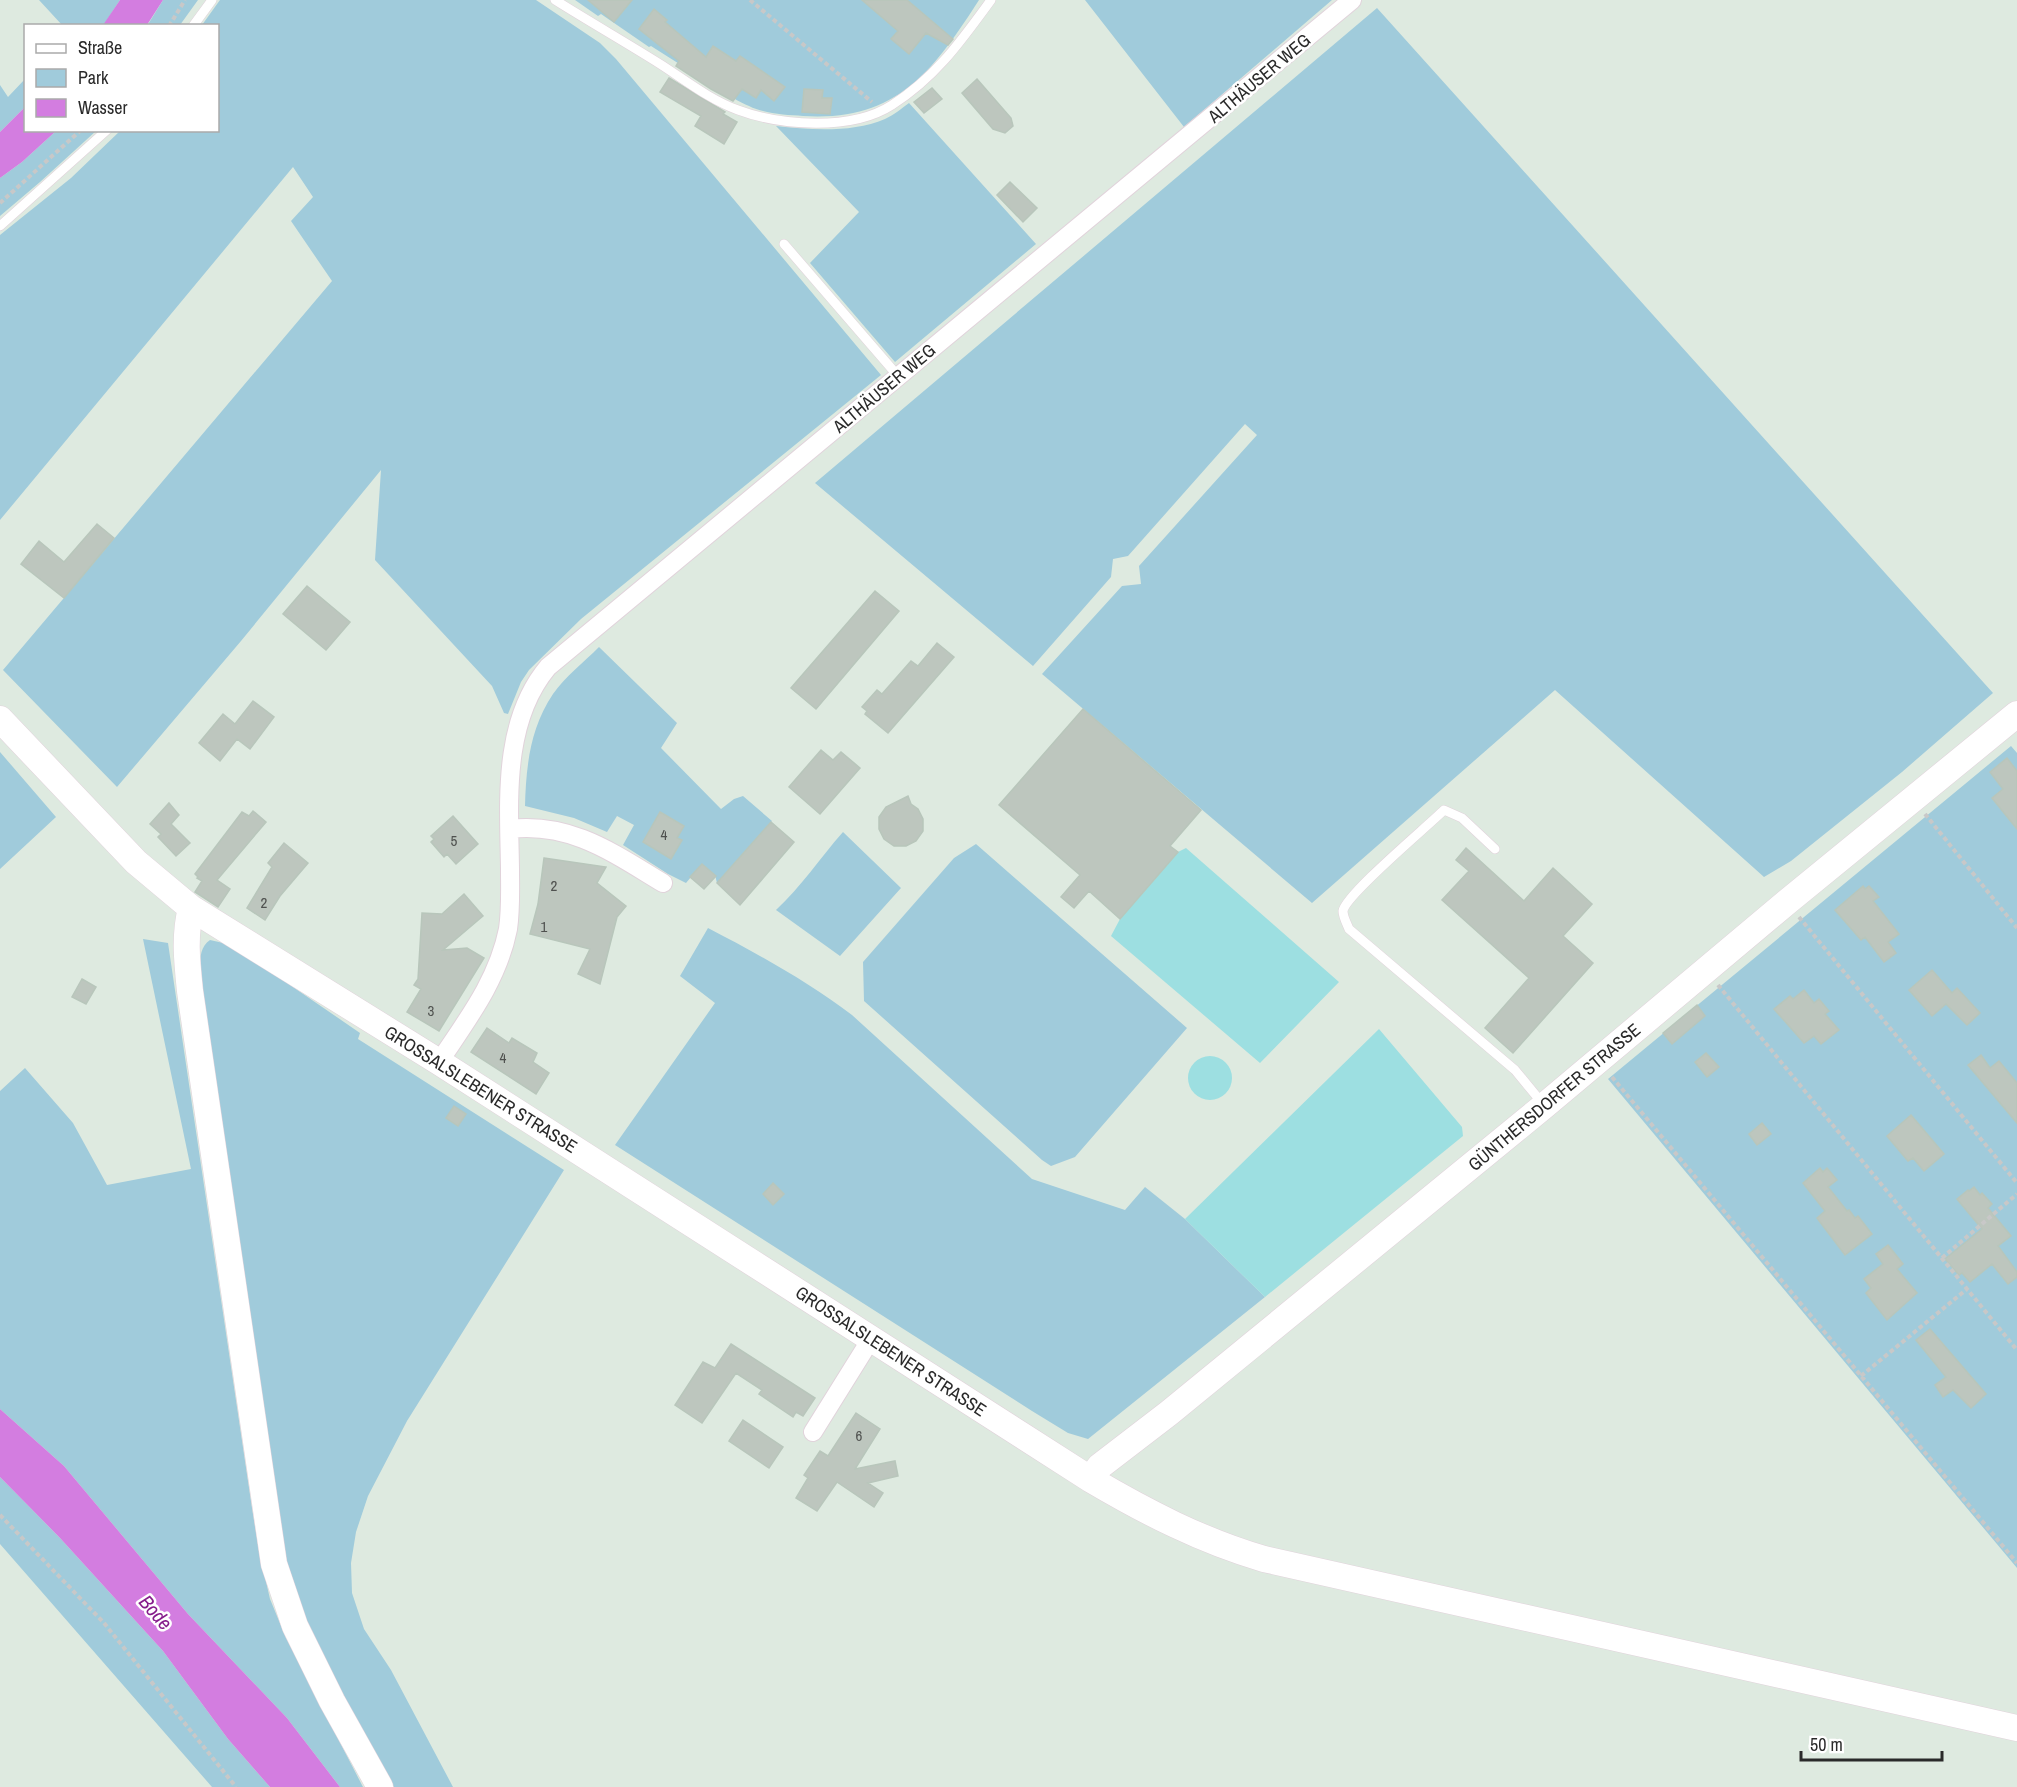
<svg xmlns="http://www.w3.org/2000/svg" width="2017" height="1787" viewBox="0 0 2017 1787" font-family="'Archivo Narrow',sans-serif">
<style>
.green{fill:#a0cbdb}
.pitch{fill:#9ddfe1}
.water{fill:#d37de0}
.building{fill:#bdc6be;stroke:#b8c6bb;stroke-width:1.5}
.lines{fill:none;stroke-linecap:round;stroke-linejoin:round}
.lane-casing{stroke:#e1d3db;stroke-width:10}
.street-casing{stroke:#e1d3db;stroke-width:20}
.secondary-casing{stroke:#e1d3db;stroke-width:27}
.path{stroke:#c8c8c8;stroke-width:4;stroke-dasharray:4.5 3;stroke-linecap:butt}
.lane{stroke:#fff;stroke-width:9}
.street{stroke:#fff;stroke-width:18}
.secondary{stroke:#fff;stroke-width:26}
.labels{text-anchor:middle;dominant-baseline:central;stroke-width:5;stroke-linejoin:round;paint-order:stroke}
.number-label{font-size:15px;fill:#4f514f}
.street-label{font-size:18px;fill:#2a2a2a;stroke:#fff}
.water-label{font-size:20px;font-style:italic;fill:#861d8b;stroke:#fff}
</style>
<rect width="100%" height="100%" fill="#deeae0"/>
<path class="green" d="M39,0H120L103,26L62,25Z
M163,0H198L180,25L147,26Z
M220,0H536L600,43L616,59L881,375L581,619L529,670L521,682L508,714L504,713L492,686L375,560L381,470L241,641L117,787L3,670L332,281L291,221L313,197L293,167L0,520V235L71,178L120,131L218,130V26L202,25Z
M575,0H979C933,71 897,122 803,116C786,115 765,114 749,106C738,102 728,94 718,88C695,74 673,60 651,46L649,47L601,14L598,16Z
M1085,0H1332L1184,127Z
M1377,8L1993,693L1902,772L1791,861L1764,877L1555,690L1312,903L1042,674L1122,586L1141,584L1139,566L1257,435L1245,424L1128,556L1113,559L1111,577L1033,666L815,483Z
M25,79V107L0,132V85L8,97Z
M909,103L1036,244L895,362L810,263L859,212L776,126C811,130 852,133 885,119C894,115 902,108 909,103Z
M56,131H96L40,182L0,216V178L22,162Z
M599,647L677,723L661,748L721,809L734,799L743,796L772,821L717,883L715,875L702,864L686,883L668,874L623,845L634,825L617,816L607,832L574,818L525,806C526,767 530,728 553,694C565,677 584,662 599,647Z
M2011,746L2017,753V1568L1608,1079Z
M0,752L56,817L0,869Z
M843,832L901,888L840,956L776,910C801,887 820,858 843,832Z
M976,844L1187,1028L1075,1157L1051,1166L1042,1160L864,1001L863,962L954,858Z
M708,928C758,954 807,981 852,1015L1032,1179L1125,1210L1145,1187L1185,1219L1265,1297L1088,1439L1068,1433L1032,1411L615,1145L715,1003L680,976Z
M143,939L168,943L252,1508L259,1551L270,1599L286,1638L363,1787H340L287,1718L188,1614L64,1466L0,1409V1091L25,1068L73,1123L107,1185L191,1169Z
M210,940L232,945L360,1033L358,1039L564,1170L407,1421L368,1496L356,1532L351,1563L352,1593L364,1629L391,1670L453,1787H394L347,1705L296,1599L283,1556L200,973C200,962 199,947 210,940Z
M0,1477L60,1538L163,1651L228,1739L270,1787H212L0,1544Z"/>
<path class="pitch" d="M1186,848L1339,982L1260,1063L1111,936L1120,919L1178,852Z
M1379,1029L1462,1127L1463,1136L1265,1297L1185,1219Z
M1188 1078a22 22 0 1 1 44 0a22 22 0 1 1-44 0Z"/>
<path class="water" d="M120,0H163L147,25H103Z
M25,107L26,130L56,131L22,162L0,178V132Z
M0,1409L64,1466L188,1614L287,1718L340,1787H270L228,1739L163,1651L60,1538L0,1477Z"/>
<path class="building" d="M588,0H632L614,22Z
M862,0H907L953,39L948,45L926,33L909,54L891,39L898,31Z
M654,9L667,20L665,22L706,57L713,46L736,61L740,56L785,87L774,101L761,90L756,98L742,89L733,101L711,89L676,66L679,61L639,29Z
M669,78L725,112L723,114L737,122L724,144L695,126L701,116L660,92Z
M977,79L1011,118L1013,126L1005,133L993,129L962,93Z
M932,88L942,99L924,113L914,102Z
M804,89L823,90L822,98H832L830,114L802,112Z
M1010,182L1037,208L1023,222L997,195Z
M97,524L114,538L64,598L21,564L39,541L64,562Z
M307,586L350,622L326,650L283,614Z
M875,591L899,611L816,709L791,688Z
M937,643L954,657L888,733L865,714L867,711L862,707L877,690L882,694L911,661L918,666Z
M253,701L274,717L250,749L237,739L220,761L199,743L223,714L235,724Z
M1083,709L1201,810L1170,846L1178,852L1120,919L1089,891L1074,908L1061,897L1080,875L999,805Z
M821,750L833,760L841,752L860,768L820,814L789,787Z
M2007,758L2017,771V829L1992,798L2003,789L1990,772Z
M908,796L911,804L918,809L923,819V831L916,841L906,846H894L884,839L879,829V817L886,807Z
M169,803L179,815L171,824L190,843L176,856L158,837L161,834L150,824Z
M253,811L266,822L217,880L230,889L218,907L195,892L202,881L197,878L198,877L195,874L242,812L249,816Z
M660,812L684,826L677,838L682,840L671,859L643,842Z
M453,816L478,844L456,864L447,854L444,857L431,842L434,839L431,836Z
M771,822L794,842L740,905L717,883Z
M284,843L308,863L280,896L265,920L247,908L272,867L268,863Z
M1466,848L1524,901L1553,868L1592,904L1563,936L1593,963L1513,1053L1485,1028L1529,978L1442,900L1469,871L1456,860Z
M544,858L606,867L597,883L626,906L617,917L600,984L578,974L590,949L530,934L538,904Z
M702,864L716,876L704,889L690,877Z
M1863,886L1865,889L1869,886L1879,897L1873,901L1899,934L1888,942L1896,953L1884,962L1865,937L1861,940L1835,910Z
M464,894L483,916L443,950L467,948L484,958L439,1031L407,1012L421,989L414,985L418,979L422,913L442,914Z
M1932,970L1952,993L1957,988L1980,1013L1967,1025L1946,1004L1932,1016L1909,990Z
M82,979L96,987L86,1004L72,997Z
M1804,990L1814,1003L1819,999L1829,1011L1825,1014L1839,1030L1821,1044L1814,1036L1804,1043L1774,1009L1790,996L1793,999Z
M1697,1005L1705,1016L1672,1044L1663,1033Z
M487,1028L509,1043L512,1038L537,1053L533,1062L549,1073L536,1094L471,1052Z
M1706,1053L1719,1067L1707,1077L1695,1062Z
M1981,1055L1990,1068L1999,1061L2017,1083V1123L1968,1065Z
M454,1106L466,1114L458,1126L446,1118Z
M1911,1115L1944,1154L1924,1171L1913,1158L1908,1161L1887,1136Z
M1762,1123L1771,1134L1757,1145L1749,1134Z
M1820,1168L1823,1172L1827,1168L1837,1180L1828,1187L1847,1211L1849,1210L1855,1218L1858,1216L1872,1234L1845,1255L1817,1218L1825,1211L1803,1183Z
M773,1183L784,1194L773,1205L763,1194Z
M1974,1187L1980,1195L1982,1193L1992,1204L1988,1208L2011,1236L1998,1246L2017,1272V1277L2008,1284L1992,1264L1970,1282L1962,1273L1959,1275L1945,1259L1982,1229L1957,1199L1968,1190L1969,1191Z
M1888,1245L1903,1264L1897,1269L1917,1293L1887,1320L1866,1293L1871,1288L1864,1279L1883,1264L1876,1254Z
M1930,1329L1986,1394L1971,1408L1953,1390L1943,1397L1935,1385L1946,1377L1916,1340Z
M731,1344L815,1398L803,1416L796,1412L793,1417L759,1394L762,1390L736,1373L702,1423L675,1405L703,1362L715,1368Z
M856,1413L880,1429L855,1469L895,1461L898,1476L868,1483L883,1493L874,1507L837,1482L817,1511L796,1498L808,1478L804,1475L820,1451L828,1456Z
M743,1420L783,1447L769,1468L729,1441Z"/>
<g class="lines">
<defs>
<path id="lane" d="M555,0C590,22 625,42 660,64C685,80 710,100 738,110C781,126 852,131 892,105C936,77 961,41 991,0
M193,26L212,0
M0,226L107,130
M784,244L898,376
M1495,849L1462,818L1444,810C1428,826 1345,895 1343,911C1343,917 1347,924 1349,929L1515,1070L1543,1104"/>
<path id="street" d="M510,829C571,822 613,853 663,883
M439,1062C467,1020 498,980 508,929C511,909 510,889 510,869C509,801 502,722 548,667L1352,0
M813,1432L871,1339"/>
<path id="secondary" d="M0,719L136,862L191,908L439,1062L1090,1479C1146,1512 1202,1541 1264,1559L2017,1728
M191,908C184,936 187,962 190,991L274,1564L295,1626L332,1701L380,1787
M1090,1479L1100,1466L1169,1413L1544,1106L1787,902L2017,714"/>
</defs>
<use href="#lane" class="lane-casing"/>
<use href="#street" class="street-casing"/>
<use href="#secondary" class="secondary-casing"/>
<path class="path" d="M750,0L872,102
M169,26L185,0
M0,203L81,130
M1925,814L2017,928
M1799,917L2017,1183
M1718,985L2017,1350
M1612,1077L2017,1563
M1942,1258L2017,1194
M1861,1376L1967,1289
M0,1515L104,1623L236,1787"/>
<use href="#lane" class="lane"/>
<use href="#street" class="street"/>
<use href="#secondary" class="secondary"/>
</g>
<g class="labels">
<g class="number-label">
<text x="664" y="834">4</text>
<text x="454" y="840">5</text>
<text x="554" y="885">2</text>
<text x="264" y="902">2</text>
<text x="544" y="926">1</text>
<text x="431" y="1010">3</text>
<text x="503" y="1057">4</text>
<text x="859" y="1435">6</text>
</g>
<g class="street-label">
<text transform="translate(1259 78) rotate(-40)">ALTHÄUSER WEG</text>
<text transform="translate(884 388) rotate(-40)">ALTHÄUSER WEG</text>
<text transform="translate(481 1089) rotate(32)">GROSSALSLEBENER STRASSE</text>
<text transform="translate(1554 1097) rotate(-40)">GÜNTHERSDORFER STRASSE</text>
<text transform="translate(891 1351) rotate(33)">GROSSALSLEBENER STRASSE</text>
</g>
<g class="water-label">
<text transform="translate(156 1612) rotate(49)">Bode</text>
</g>
</g>
<rect x="24" y="24" width="195" height="108" fill="#ffffff" stroke="#aaaaaa" stroke-width="1.5"/>
<rect x="36" y="44" width="30" height="9" fill="#ffffff" stroke="#aaaaaa" stroke-width="1.5"/>
<text x="78" y="54" font-size="18" fill="#2a2a2a">Straße</text>
<rect x="36" y="69" width="30" height="18" fill="#a0cbdb" stroke="#aaaaaa" stroke-width="1.5"/>
<text x="78" y="84" font-size="18" fill="#2a2a2a">Park</text>
<rect x="36" y="99" width="30" height="18" fill="#d37de0" stroke="#aaaaaa" stroke-width="1.5"/>
<text x="78" y="114" font-size="18" fill="#2a2a2a">Wasser</text>
<path d="M1801 1751v9h141v-9" fill="none" stroke="#2a2a2a" stroke-width="3"/>
<text x="1810" y="1751" font-size="18" fill="#2a2a2a" stroke="#ffffff" stroke-width="4.5" paint-order="stroke">50 m</text>
</svg>
